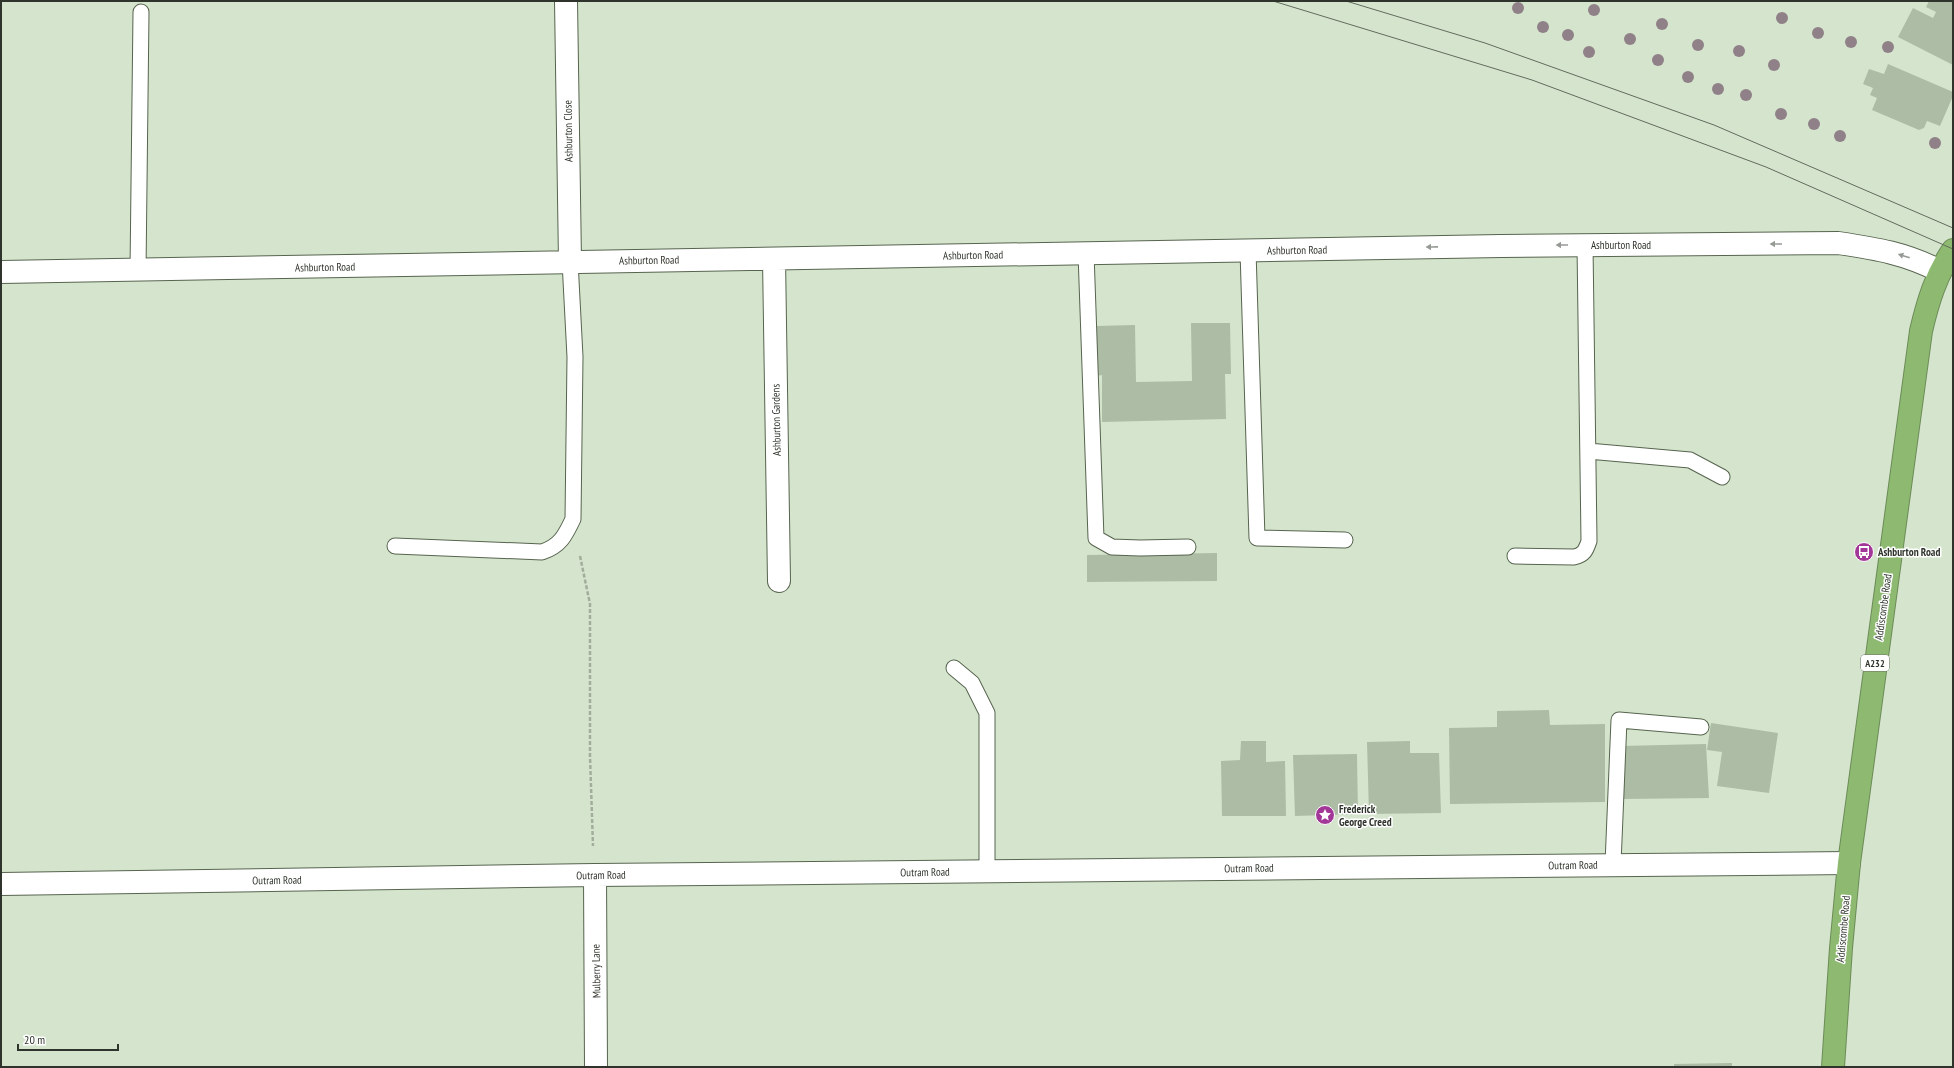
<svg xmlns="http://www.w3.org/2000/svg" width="1954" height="1068" viewBox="0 0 1954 1068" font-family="'PT Sans Narrow',sans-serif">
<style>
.building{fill:#adbca5}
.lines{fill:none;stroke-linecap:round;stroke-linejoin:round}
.lane-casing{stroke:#57644f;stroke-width:17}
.street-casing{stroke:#57644f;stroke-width:24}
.highway-casing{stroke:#6c8b58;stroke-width:24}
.path{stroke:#a2ae9b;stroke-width:2.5;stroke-dasharray:4 2;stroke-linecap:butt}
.lane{stroke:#fff;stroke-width:15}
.street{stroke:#fff;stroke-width:22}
.highway{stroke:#8dba70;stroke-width:22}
.tram{stroke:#626b5d;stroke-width:1}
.tree{fill:#908189}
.oneway{fill:#969a95}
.labels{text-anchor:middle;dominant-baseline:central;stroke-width:3;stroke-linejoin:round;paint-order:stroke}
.shield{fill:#fff;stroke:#6d716b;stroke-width:1}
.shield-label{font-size:10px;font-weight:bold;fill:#2e342b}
.street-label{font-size:11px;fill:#2e342b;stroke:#fff}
.poi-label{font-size:11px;font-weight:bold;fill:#2e342b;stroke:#fff;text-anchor:start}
</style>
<rect width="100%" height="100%" fill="#d5e5cd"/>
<path class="building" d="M1929,1H1953V65L1898,37L1913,8L1933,18L1936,12L1926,7Z
M1888,64L1953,92V96L1940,126L1927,121L1924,128L1919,130L1872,110L1877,98L1870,95L1873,88L1863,84L1869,69L1884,74Z
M1191,323H1230L1231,374H1225L1226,419L1102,422V375L1097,376L1096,326L1135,325L1136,382L1192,381Z
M1217,553V581L1087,582V555Z
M1549,710L1550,725L1605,724V802L1450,804L1449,728L1497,727V711Z
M1711,723L1778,733L1769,793L1717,786L1722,752L1707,750Z
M1241,741H1266V762L1285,761L1286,816H1222L1221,761L1240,760Z
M1410,741V753H1439L1441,813L1369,814L1367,742Z
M1706,744L1709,798L1622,799L1621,746Z
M1357,754L1358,814L1295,816L1293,755Z
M1732,1063V1067H1674V1064Z"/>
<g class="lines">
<defs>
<path id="lane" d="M1248,251L1257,538L1345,540
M1086,253L1096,538L1112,547L1140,548L1188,547
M138,271L141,12
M1588,451L1690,460L1722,477
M395,546L542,552C560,546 565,536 573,519L575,357L570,261
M1515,556L1574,557C1584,555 1586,550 1589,541L1585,245
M954,668L972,683L987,713V871
M1613,864L1619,720L1701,727"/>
<path id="street" d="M566,1L570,261
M774,259L779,581
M1,272L1501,246L1838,243C1878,249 1904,253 1940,271
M595,875L596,1067
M1,884L595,875L1849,863"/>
<path id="highway" d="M1833,1067L1841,948L1849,863L1921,331C1928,301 1936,275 1953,250"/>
</defs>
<use href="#lane" class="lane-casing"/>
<use href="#street" class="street-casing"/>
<use href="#highway" class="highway-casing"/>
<path class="path" d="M580,556L590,604V756L593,846"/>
<use href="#lane" class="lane"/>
<use href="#street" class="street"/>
<use href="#highway" class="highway"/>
<path class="tram" d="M1273,1L1532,80L1766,167L1953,249
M1346,1L1485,43L1714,125L1953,228"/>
</g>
<g class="tree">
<circle cx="1518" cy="8" r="6"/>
<circle cx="1594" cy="10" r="6"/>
<circle cx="1782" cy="18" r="6"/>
<circle cx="1662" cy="24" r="6"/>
<circle cx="1543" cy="27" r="6"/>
<circle cx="1818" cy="33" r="6"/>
<circle cx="1568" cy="35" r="6"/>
<circle cx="1630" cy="39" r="6"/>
<circle cx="1851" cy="42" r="6"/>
<circle cx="1698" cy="45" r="6"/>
<circle cx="1888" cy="47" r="6"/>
<circle cx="1739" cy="51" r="6"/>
<circle cx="1589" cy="52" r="6"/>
<circle cx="1658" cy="60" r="6"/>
<circle cx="1774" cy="65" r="6"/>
<circle cx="1688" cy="77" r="6"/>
<circle cx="1718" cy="89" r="6"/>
<circle cx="1746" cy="95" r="6"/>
<circle cx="1781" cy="114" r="6"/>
<circle cx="1814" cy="124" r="6"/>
<circle cx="1840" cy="136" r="6"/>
<circle cx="1935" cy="143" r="6"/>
</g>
<defs><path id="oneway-solid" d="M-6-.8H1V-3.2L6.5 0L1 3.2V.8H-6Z"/></defs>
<g class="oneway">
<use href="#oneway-solid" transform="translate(1776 244) rotate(180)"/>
<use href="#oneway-solid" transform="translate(1562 245) rotate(180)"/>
<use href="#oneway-solid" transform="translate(1432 247) rotate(179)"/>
<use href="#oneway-solid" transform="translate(1904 256) rotate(-162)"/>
</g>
<defs>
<symbol id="bus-disc" viewBox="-11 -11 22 22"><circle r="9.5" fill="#a33797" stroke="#fff"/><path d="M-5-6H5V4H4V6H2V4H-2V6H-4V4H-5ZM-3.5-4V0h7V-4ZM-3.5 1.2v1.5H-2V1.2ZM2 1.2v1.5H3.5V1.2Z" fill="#fff"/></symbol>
<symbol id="sight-disc" viewBox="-11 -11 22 22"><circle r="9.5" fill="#a33797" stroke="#fff"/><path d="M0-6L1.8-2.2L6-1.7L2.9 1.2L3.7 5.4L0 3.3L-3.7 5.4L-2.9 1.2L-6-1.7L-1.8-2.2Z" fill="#fff"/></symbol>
</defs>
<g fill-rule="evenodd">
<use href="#bus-disc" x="1853" y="541" width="22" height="22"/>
<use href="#sight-disc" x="1314" y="804" width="22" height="22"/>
</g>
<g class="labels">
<rect class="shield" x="1861" y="655" width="28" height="16" rx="3"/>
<g class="shield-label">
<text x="1875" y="663">A232</text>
</g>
<g class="street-label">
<text transform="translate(568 131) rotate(-91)">Ashburton Close</text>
<text x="1621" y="245">Ashburton Road</text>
<text transform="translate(1297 250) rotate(-1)">Ashburton Road</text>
<text transform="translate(973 255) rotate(-1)">Ashburton Road</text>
<text transform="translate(649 260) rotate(-1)">Ashburton Road</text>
<text transform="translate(325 267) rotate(-1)">Ashburton Road</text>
<text transform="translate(776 420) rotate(-91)">Ashburton Gardens</text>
<text transform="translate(1883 607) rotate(-82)">Addiscombe Road</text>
<text transform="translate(1573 865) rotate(-1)">Outram Road</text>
<text transform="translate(1249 868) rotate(-1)">Outram Road</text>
<text transform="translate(925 872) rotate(-1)">Outram Road</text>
<text transform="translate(601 875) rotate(-1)">Outram Road</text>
<text transform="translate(277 880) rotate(-1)">Outram Road</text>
<text transform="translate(1843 929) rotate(-85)">Addiscombe Road</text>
<text transform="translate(596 971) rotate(-91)">Mulberry Lane</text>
</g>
<g class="poi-label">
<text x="1878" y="552">Ashburton Road</text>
<text x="1339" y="809">Frederick<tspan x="1339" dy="13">George Creed</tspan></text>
</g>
</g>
<rect width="1954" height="1068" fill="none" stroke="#2e342b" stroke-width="4"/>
<path d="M18 1044v6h100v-6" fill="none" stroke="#2e342b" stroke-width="2"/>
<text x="24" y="1044" font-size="12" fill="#2e342b" stroke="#ffffff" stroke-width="3" paint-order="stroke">20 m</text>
</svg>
